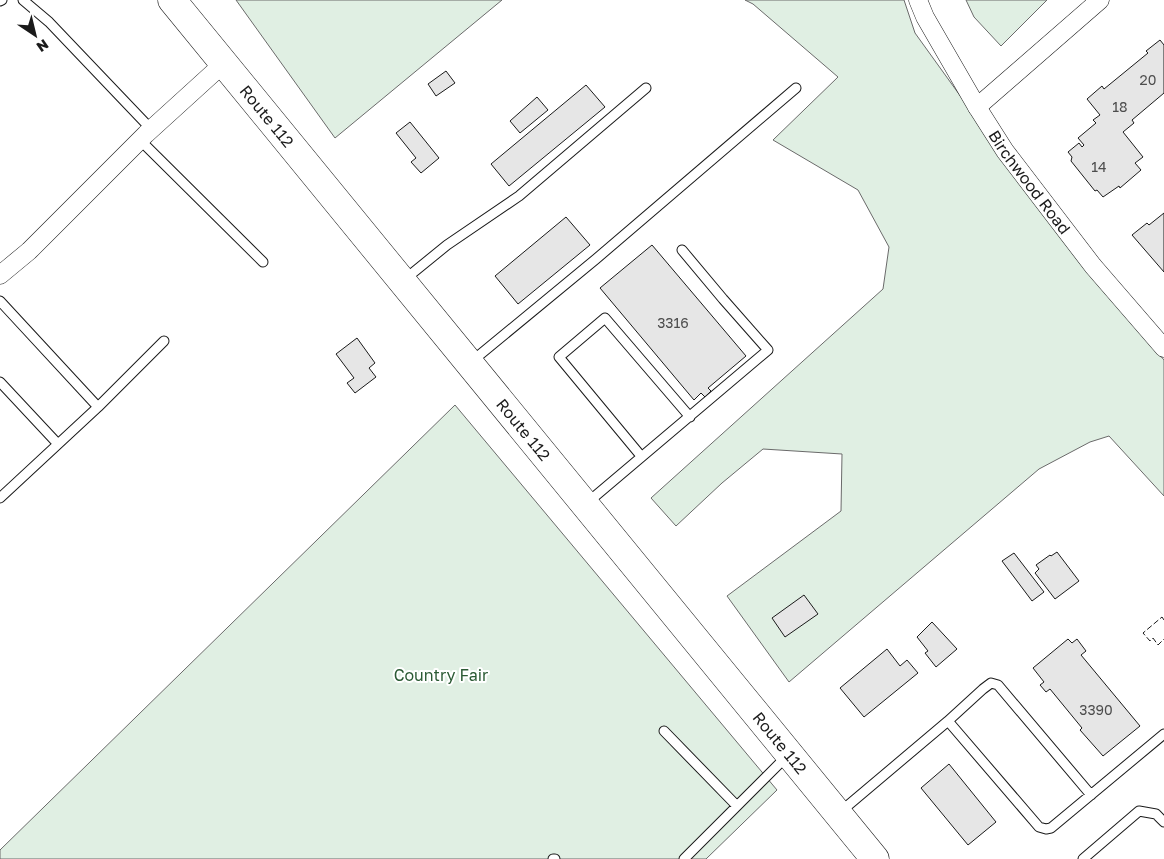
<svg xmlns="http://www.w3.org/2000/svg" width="1164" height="859" viewBox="0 0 1164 859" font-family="'Golos Text',sans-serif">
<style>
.green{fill:#e0efe3;stroke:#6a6a6a}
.building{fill:#e6e6e6;stroke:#1a1a1a}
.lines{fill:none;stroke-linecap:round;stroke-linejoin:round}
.service-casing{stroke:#1a1a1a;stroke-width:11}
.minor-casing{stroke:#1a1a1a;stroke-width:19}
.primary-casing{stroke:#1a1a1a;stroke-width:29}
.service{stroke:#fff;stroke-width:9}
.minor{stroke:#fff;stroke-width:18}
.primary{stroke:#fff;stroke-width:28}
.fence{stroke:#1a1a1a;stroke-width:1;stroke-dasharray:6 2.5;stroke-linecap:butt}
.labels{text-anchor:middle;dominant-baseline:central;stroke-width:4;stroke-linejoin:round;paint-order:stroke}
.number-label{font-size:14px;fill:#4d4d4d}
.street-label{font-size:16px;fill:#1a1a1a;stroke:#fff}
.park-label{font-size:16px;fill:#2b5a34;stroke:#fff}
</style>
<rect width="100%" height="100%" fill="#fff"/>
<path class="green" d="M236,0H502L335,138Z
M745,0H904L915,33L1064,240L1164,360V496L1109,436L1090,442L1039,469L789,682L727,596L841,511L842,454L763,449L722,483L676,526L651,498L883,289L889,247L858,190L773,140L838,77L753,4Z
M966,0H1047L1001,46L974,17Z
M455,405L777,790L706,859H0V850Z"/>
<path class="building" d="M1160,40L1164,45V93L1132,120L1134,123L1123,132L1143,157L1135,163L1141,170L1120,188L1119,186L1103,197L1097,190L1095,191L1071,161L1072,157L1068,152L1079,143L1082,147L1084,145L1078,138L1096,123L1093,120L1100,115L1087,99L1102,86L1104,89L1148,53L1146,51Z
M446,71L455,83L436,96L428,84Z
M586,85L605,107L509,186L491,164Z
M537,97L548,110L520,133L510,121Z
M410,122L439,158L421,173L411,162L416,158L396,133Z
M1164,213V272L1132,235L1147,223L1149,225Z
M566,217L590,245L518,304L495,276Z
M652,245L746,356L708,388L711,391L705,397L701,393L694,400L600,288Z
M357,338L375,363L369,368L376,377L355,393L347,383L354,378L336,354Z
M1057,552L1079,581L1055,599L1035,573L1039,569L1036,565L1050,555L1051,556Z
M1014,553L1044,592L1032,601L1002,561Z
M804,595L818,614L785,637L772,618Z
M932,622L957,649L936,667L925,653L928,651L917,637Z
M1068,639L1072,643L1077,639L1086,651L1081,655L1140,726L1103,756L1080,730L1082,728L1050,689L1046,692L1040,685L1044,682L1033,668Z
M887,649L900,666L907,660L918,673L864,717L840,688Z
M949,764L996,822L968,845L921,788Z"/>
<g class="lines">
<defs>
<path id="service" d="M23,0L49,22L151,129
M0,1L2,0
M140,140L263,262
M404,280L447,245L519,196L646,88
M0,301L98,407L0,498
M471,362L596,259L796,88
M0,382L57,443
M98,407L164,341
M641,456L559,357L605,318L690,417
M587,503L768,350L723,299L682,250
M948,721L983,689L991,683L998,685L1091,795
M664,731L737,806
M839,813L948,721L1039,827L1046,829L1051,828L1164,734
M553,859H555
M684,859L787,756
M1083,859L1139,811L1156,814L1164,822"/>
<g id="minor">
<path id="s1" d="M918,0L925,17L977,107L1005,151L1093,266L1164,348"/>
<path d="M977,107L1100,0"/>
<path d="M0,275L29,251L146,134L223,64"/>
</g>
<g id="primary">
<path id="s2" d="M172,0L875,859"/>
</g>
</defs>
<use href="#service" class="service-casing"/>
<use href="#minor" class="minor-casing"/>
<use href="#primary" class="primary-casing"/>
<use href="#service" class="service"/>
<use href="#minor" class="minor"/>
<use href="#primary" class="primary"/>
<path class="fence" d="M1164,620L1162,617L1143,633L1150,641L1153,638L1158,645L1164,639"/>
</g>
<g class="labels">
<g class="number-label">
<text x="1148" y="79">20</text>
<text x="1120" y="106">18</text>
<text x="1099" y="166">14</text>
<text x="673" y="322">3316</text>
<text x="1096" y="709">3390</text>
</g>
<g class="street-label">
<text stroke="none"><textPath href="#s2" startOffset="150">Route 112</textPath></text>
<text stroke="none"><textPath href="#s1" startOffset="214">Birchwood Road</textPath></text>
<text stroke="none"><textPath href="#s2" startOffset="555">Route 112</textPath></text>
<text stroke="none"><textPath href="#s2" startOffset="960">Route 112</textPath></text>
</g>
<g class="park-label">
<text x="441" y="675">Country Fair</text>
</g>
</g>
<g transform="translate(35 35) rotate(145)" stroke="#ffffff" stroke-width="4" paint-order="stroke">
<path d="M0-4L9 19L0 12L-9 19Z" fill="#1a1a1a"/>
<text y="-8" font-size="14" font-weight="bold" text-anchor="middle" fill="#1a1a1a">N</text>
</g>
</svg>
